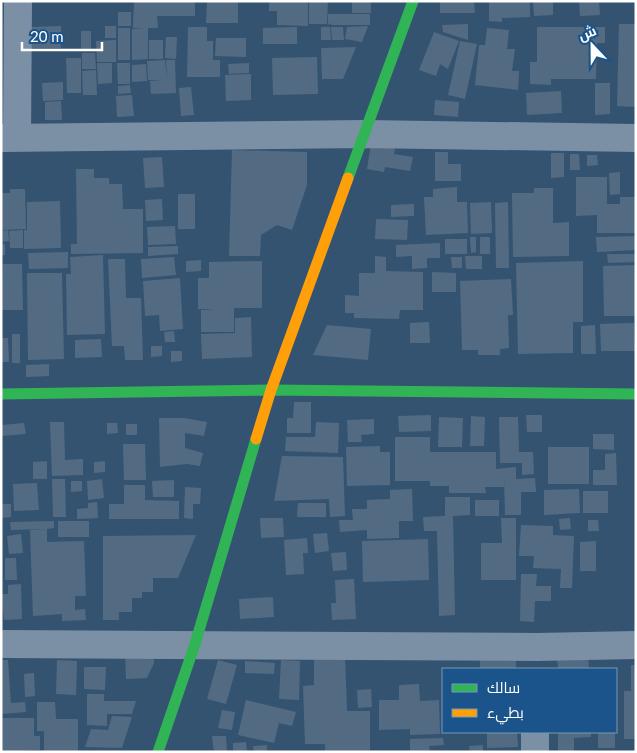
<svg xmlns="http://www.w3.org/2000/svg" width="637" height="753" viewBox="0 0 637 753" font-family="Lato,Cairo,sans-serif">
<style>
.building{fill:#526b83}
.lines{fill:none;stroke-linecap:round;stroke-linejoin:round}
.street{stroke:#7b90a5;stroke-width:28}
.fast{stroke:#30b455;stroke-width:11}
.slow{stroke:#ff9f0a;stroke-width:11}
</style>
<rect width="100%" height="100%" fill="#345371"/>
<path class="building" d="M134,1H195V16H157L158,28H148V59L132,60V29H144L133,28Z
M238,1V23H206L207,2Z
M269,1H308V26L277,25V11H269Z
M309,1H328L327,24H309Z
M352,1H371V13H352Z
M440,1H474L475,13H440Z
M489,1H530V17L502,18V22L489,21Z
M533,1H553V15L534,16Z
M579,1H599L600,15L580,16Z
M118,12H131V26H118Z
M328,14H370V25H331V23L328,25Z
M468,24V40L443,32L442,25Z
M619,24H636V107L617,106Z
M61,26V48H31V27Z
M105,26H116V38H105Z
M368,26L362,42L345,39L347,27Z
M188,27H207V41H213V60H220V77H187Z
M297,27V44H263V28Z
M321,27H330L331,40H321Z
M331,27H343L344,40H332Z
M537,27H605V43H597L596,79H551V85L530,84V62H537Z
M118,28H130V60H118Z
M487,28L509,30L507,49H515L512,71H519L518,90L475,85L479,45H485Z
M81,31H91V49H81Z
M434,32L459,41L448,69L440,64L436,76L419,70Z
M166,37H177L176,59L165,58Z
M216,38H246V57L215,56Z
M116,40V62H97L96,41Z
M149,40H163V59H149Z
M460,41L477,44L465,99L448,95Z
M356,47L343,79H322L321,48Z
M82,53H95L96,69H82Z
M317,57L318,94L273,95L272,58Z
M66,58H81V93H67Z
M165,60L167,80L166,60H175L176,93L151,94L150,81L162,80H148L147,61Z
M97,63H112V83L98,84Z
M117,63H130V84H118Z
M249,63V73L229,74L228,64Z
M146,64L147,81L132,82V65Z
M96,70L97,95H83L82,71Z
M251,74V100L226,101L225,75Z
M63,82V100L43,101L42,83Z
M595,83H610V114L595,115Z
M130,85L131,93L118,94V86Z
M191,87L194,115L181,116L179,88Z
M561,91L562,113L527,115L526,93Z
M132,95L134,116L117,117L116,96Z
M435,100L459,102L458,117L434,115Z
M61,101L62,120H45V102Z
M371,144L395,148L394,154L413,157L410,171L385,167L384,172L367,169Z
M232,150L307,152V185L292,230L277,225L261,235L260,256H229Z
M435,152H448V164H461V181H435Z
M551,153H564V177L551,178Z
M570,154H579L580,170H570Z
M587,155H597L598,165L587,166Z
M162,157L164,187L145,188L143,158Z
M76,169H94V178H109V184H122L123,209H143V253L71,254V244H77Z
M620,172V194L610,195L609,173Z
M576,177H607V204H620V197H636V233H597V215L576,216Z
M457,187V202H467L468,233L426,235L424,197H433V189Z
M534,188H553V223L569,222V256L513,257L512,193H534Z
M10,189H25L26,229L1,230V193H10Z
M178,194H195V229H178Z
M162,199L163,220L146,221L145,200Z
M60,201L61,248L24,249V230H27V202Z
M491,202L492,233L471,234L470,203Z
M508,202L509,268H496L495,203Z
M414,204V216L391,217V205Z
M376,219L408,220L407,240L375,239Z
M175,226L176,244L148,245L147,227Z
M8,230L9,241L1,242V231Z
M23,230V248H10L9,231Z
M636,236V250L597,252L596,237Z
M470,237H476V252L471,253Z
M480,237H490V254H480Z
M445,239H467V254H445Z
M440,243V258H427V268L412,269V256L396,257V245Z
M1,244H5V255H1Z
M178,246V254L148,256V247Z
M68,252V268L29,269L28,253Z
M607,254H636V262L608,263Z
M103,255L105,334L67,335L66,274H71L70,257Z
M375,256L386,257V271L423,272V310H400L399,319L354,318V313H345V295L359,296V273H375Z
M465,256H482V269H466Z
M174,257L176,275L142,278L141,259Z
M451,257H462V268H452Z
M108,259H125L126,298H141L143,360H125L124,346H112Z
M201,260V271L186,272V261Z
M262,261V308H234V332H201V310L215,309H198V278H209V262Z
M583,261V322H573V353L518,354L516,263Z
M3,264H22L23,310H1Z
M636,265V316H604L603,266Z
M432,272L456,273V292H432Z
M27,273H62L64,359L28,360Z
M180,278L183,329L160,331L159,315L145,316L143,281Z
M511,279L513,315H508L509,348L500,349V355H478V350H462L460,281Z
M251,317L252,357L202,359L201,334L235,333V318Z
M429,322L430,343H410V323Z
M634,323L635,351H601L600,324Z
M327,325L371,329L368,360L313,355Z
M595,325L596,354H581V326Z
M174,331L175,342H165L164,332Z
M12,334H20V363H12Z
M1,338H8L9,362H1Z
M101,339L102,357L75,358V340Z
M151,346H162V356L151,357Z
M171,351H182V361L171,362Z
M49,364V376L26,377V365Z
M294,402H311V433H287V418H293Z
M431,415V431L399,432L398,416Z
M526,415H542V432H527Z
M471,416L485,417L484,446H470Z
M439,417L463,418L462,447H438Z
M499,417H518L519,452H533L534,474L522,475V463H500Z
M159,418H184L207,422L204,436L185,433V448L203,453L200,466L187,464L160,467Z
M374,419V434L361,435L362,442H348L347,420Z
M50,422H64L65,460L83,459V475L52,476Z
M316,422L339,423L338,453L285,451L286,437H315Z
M24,423L26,434L1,436V425Z
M107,423H117L118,433L107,434Z
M126,424H137V435H126Z
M593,434H614V450L593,449Z
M395,437H430V452H496V469L516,467V479L535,478L536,492H521V515H505L504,478V487H485L486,493H449V486H430V481H395Z
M123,444H145L146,480H124Z
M380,446V452H390V485L347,486L346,447Z
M548,447H589V484H548Z
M616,453L617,485H593V470H605V454Z
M282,456L343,457L345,516L330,517L329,499L274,501Z
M47,461V479H33V462Z
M105,461V472L94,473V462Z
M52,479H65L66,517H53Z
M102,479L104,498L88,500L87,481Z
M174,480V497H153L152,481Z
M71,481H82V491L71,492Z
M37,483L39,510L14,511L13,484Z
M124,485H145V500L179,501V519H109V504H124Z
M185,487L201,488L200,504H193V519L184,518Z
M412,489L413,521H399V538L367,539V530L340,532L339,520H353L352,509H367V500L390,499V490Z
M579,489L580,513L544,515V490Z
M583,491H608V513H583Z
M445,497H470V515L453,516L455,615L439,616L437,531H424L423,517L445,516Z
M475,500H499V516H475Z
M97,502L98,518L77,519V509L88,508V503Z
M298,503H326V517H297Z
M1,504H11V517L1,518Z
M260,518H283L284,537L261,538Z
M501,518H516V580H481V543H502Z
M570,518L571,529L560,530L559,519Z
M588,520H598L599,531H588Z
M54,521V528L47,529V542L84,541L86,596H75V610L85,609L86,620L62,621V614L33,616L30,530L44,529L11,530L10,522Z
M58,521H89V537H58Z
M521,525L553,526V535L574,536L572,588H560L561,569L533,568L534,556H519Z
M327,533L329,551L315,553L313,534Z
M21,534L23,553L9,554L7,536Z
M196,535L178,578H153V592H142V598H132V612H119V620H103V536Z
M307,538L308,553H303L304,574L286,575L284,540Z
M428,539L429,580L363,582L362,541Z
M596,541V571H580V542Z
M346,552L347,570L333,571L331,553Z
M5,558H16L17,580H5Z
M521,574H537L536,586H551V601H535L534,622L520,621Z
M354,579L356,619L332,620L331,603H336L335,580Z
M21,584L22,619L4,620L1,594H8V585Z
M273,597L274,617L240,619L239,599Z
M153,649L154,663L147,678L126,679L125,650Z
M314,654H345L347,711H370V752H325V744H305L303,686L314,685Z
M516,654V669H480V656Z
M588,655L589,669H558L557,656Z
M1,660H8L11,703L25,702L26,712L1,714Z
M57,660L77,661L76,695L56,694Z
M218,660L237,665L226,704L207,699Z
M281,660L300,661L299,700L279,699Z
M245,661L275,663L274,674L245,673Z
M631,665H636V739H624V691H631Z
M84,667H106L105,690L84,689Z
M34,673L35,696L25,697L24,674Z
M419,684L420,701L439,700L440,734L410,735V729L379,730V700H399V685Z
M371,689L372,707L358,708L357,690Z
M87,694H104V701H136L132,714H107V726L87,725Z
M246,700L296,712L292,726L279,723L274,743L238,735Z
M37,702H55L56,719H78V751L44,752V731H37Z
M222,710L235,712L232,730L218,728Z
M112,716L132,717L122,748L85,747L91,729L108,730Z
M2,718H34V736H40V750L2,752Z
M487,732H517L518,747L487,748Z
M558,732H591V737L574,738V752H558Z
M598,732H615V748H598Z
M212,736H226L227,752H214Z
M443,738L444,745L429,746L430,752H410V739Z
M246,742L247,752H233V743Z
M267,745V752H254L253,746Z
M483,745V752H470L469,746Z"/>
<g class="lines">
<path class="street" d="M1,138L365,134L636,138
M17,138L18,1
M1,644L537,647L636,645
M535,752V732"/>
<path class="fast" d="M348,178L413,1
M1,394L271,390L636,394
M158,752L195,644L256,439"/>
<path class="slow" d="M256,439L271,390L348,178"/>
</g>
<rect width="637" height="753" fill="none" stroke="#ffffff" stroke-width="5"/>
<rect x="442" y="668" width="175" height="65" fill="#1a548b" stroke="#7698b9"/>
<rect x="452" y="684" width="25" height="8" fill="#30b455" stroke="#7698b9"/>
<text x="487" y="693" font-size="15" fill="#ffffff">سالك</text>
<rect x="452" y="709" width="25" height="8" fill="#ff9f0a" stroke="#7698b9"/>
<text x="487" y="718" font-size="15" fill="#ffffff">بطيء</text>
<g transform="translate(592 45) rotate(338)" stroke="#1a548b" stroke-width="4" paint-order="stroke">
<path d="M0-4L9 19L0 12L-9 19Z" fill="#ffffff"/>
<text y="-8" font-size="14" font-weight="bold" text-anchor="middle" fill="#ffffff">ش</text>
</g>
<path d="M22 42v8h80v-8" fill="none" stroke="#ffffff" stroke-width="2.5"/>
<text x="30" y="42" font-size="15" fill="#ffffff" stroke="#1a548b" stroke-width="4" paint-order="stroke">20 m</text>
</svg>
